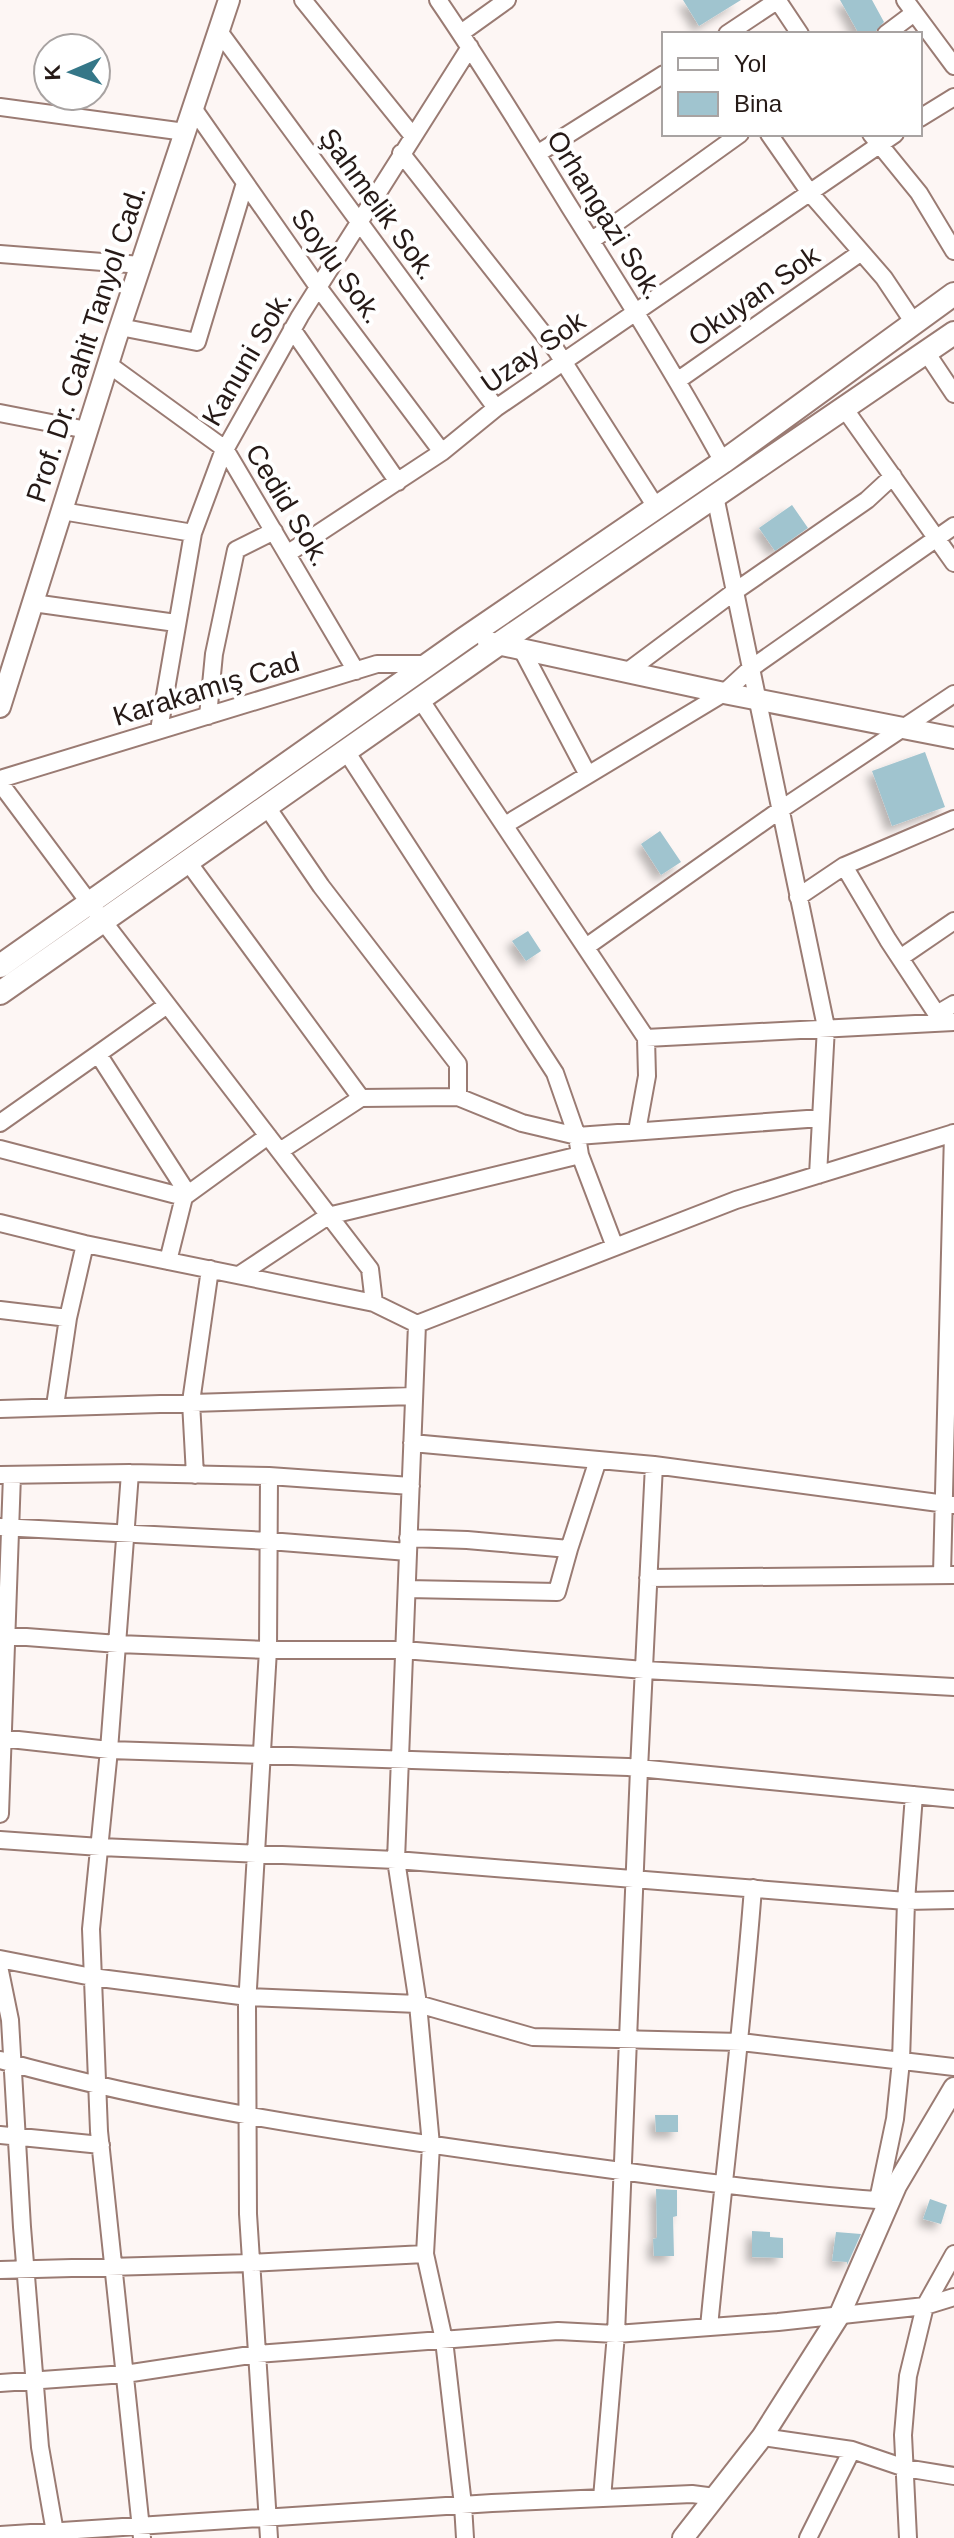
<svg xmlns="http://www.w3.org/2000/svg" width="954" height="2538" viewBox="0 0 954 2538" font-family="Arial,sans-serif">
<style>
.building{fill:#a0c4cf;filter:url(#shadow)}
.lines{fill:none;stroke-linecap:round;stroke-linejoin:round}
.minor-casing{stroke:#9a7b73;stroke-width:20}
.tertiary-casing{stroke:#9a7b73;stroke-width:24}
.secondary-casing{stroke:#9a7b73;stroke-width:26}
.minor{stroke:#fff;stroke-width:16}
.tertiary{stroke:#fff;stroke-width:20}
.secondary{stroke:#fff;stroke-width:22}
.labels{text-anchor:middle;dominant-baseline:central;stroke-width:8;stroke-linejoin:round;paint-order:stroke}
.street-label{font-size:28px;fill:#261a17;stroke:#fff}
</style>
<defs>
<filter id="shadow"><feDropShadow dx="-6" dy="6" stdDeviation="4" flood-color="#0004"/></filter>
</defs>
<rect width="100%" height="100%" fill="#fdf6f4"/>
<path class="building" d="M683,0H741L699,26Z
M840,0H872L884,22L873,34H859Z
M792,505L808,528L775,551L759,528Z
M925,752L945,807L892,826L872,771Z
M660,831L681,862L661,875L641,844Z
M528,931L541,951L526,961L512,941Z
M655,2115H678V2132H656Z
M656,2189L677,2190V2216L673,2217L674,2256H654L653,2239L657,2238Z
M930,2199L947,2205L941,2224L923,2219Z
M752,2231L770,2232V2237L783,2238V2258L752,2257Z
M836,2232L861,2234L847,2265V2262L832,2261Z"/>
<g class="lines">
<defs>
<path id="minor" d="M303,0L412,135
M438,0C484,67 526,136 569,206C622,290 675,374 723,462
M905,0L954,66
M778,1L800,34
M218,30L496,408
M461,33L507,0
M727,34L778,0
M886,34L914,13
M0,107L185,132
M193,108L318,287L442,452
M920,118L954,97
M769,134L810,193L884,278L914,323
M871,134L919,193L954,251
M401,153L556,350L656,507
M537,154L664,74
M591,241L740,134
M0,254L141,265
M120,327L197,342L245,183
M292,329L398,482
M926,352L954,394
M108,364L225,449L356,671
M677,381L860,253
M844,408L954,563
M0,413L87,430
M715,496L826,1027L818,1175
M62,511L193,533
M287,554L442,452L496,408L895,134
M33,603L176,623
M521,648L588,775
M628,671L734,592L867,500L893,476
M420,699L646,1038L647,1076L637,1131
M208,716L214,654L236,550L274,531
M159,730L193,533L222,455L300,316L470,47
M346,751L555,1073L577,1136L580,1155L615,1247
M0,779L377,664H429
M0,783L103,921L370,1269L374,1303
M267,807L321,886L458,1064V1097
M505,825L724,693L750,669L954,526
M188,862L361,1098
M844,866L888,940L942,1022
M798,897L844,866L954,819
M586,947L780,810L954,694
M900,958L954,921
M937,1014L954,1004
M646,1038L954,1022
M98,1054L167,1005
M0,1123L98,1054L188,1194
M0,1149L184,1197
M280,1151L361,1098L458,1097L522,1123L577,1136L821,1118
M0,1223L85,1244L374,1303L417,1324L736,1200L954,1133
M168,1261L184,1197L268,1136
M239,1275L328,1216L580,1155
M0,1310L68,1318
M417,1324L396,1860L418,2004L431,2145L425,2254L444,2340L463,2505L465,2538
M55,1406L68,1318L85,1244
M0,1409L414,1396
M412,1443L654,1465L954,1505
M130,1473L109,1750L91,1929L99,2131L142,2538
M0,1475L130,1473L269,1476L411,1486
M195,1475L191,1402L210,1269
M269,1476L268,1650L247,2005L248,2214L269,2538
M0,1527L269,1541L408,1552
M408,1538L467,1540L569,1549L598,1460
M942,1574L953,1133
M648,1578L954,1575
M407,1589L557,1592L569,1549
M0,1635L118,1644L268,1650H404L644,1670L954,1687
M0,1738L109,1750L628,1767L954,1799
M0,1814L12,1475
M0,1840L100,1847L396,1860L906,1901L954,1900
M0,1959L92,1977L248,1997L418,2004L533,2037L741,2042L954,2067
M0,1971L10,2020L22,2227L40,2447L56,2538
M0,2060C167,2107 340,2132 511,2156C637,2173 763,2192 890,2201
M0,2135L101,2145
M878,2200L895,2119L901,2061L906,1901L914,1795
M0,2270L251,2263L425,2254
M709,2327C723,2180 742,2034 753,1888
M0,2383L125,2374L257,2354L558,2331L616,2334L778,2322L925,2306L954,2297
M762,2437L852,2450L905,2468L954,2476
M602,2498L616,2334L639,1769L654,1465
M0,2535L492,2503L692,2494L715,2497
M808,2538L852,2450
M908,2538L903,2435L908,2376L925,2306L954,2254"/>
<path id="tertiary" d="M488,642L724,693L954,738
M0,707L116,339L229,0
M683,2538L762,2437L840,2314L896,2186L954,2088"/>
<path id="secondary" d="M0,966L464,639L723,462L954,294
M0,993L500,643L954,333"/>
</defs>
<use href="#minor" class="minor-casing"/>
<use href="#tertiary" class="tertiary-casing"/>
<use href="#secondary" class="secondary-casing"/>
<use href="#minor" class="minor"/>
<use href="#tertiary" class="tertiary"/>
<use href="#secondary" class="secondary"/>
</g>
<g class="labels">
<g class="street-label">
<text transform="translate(378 204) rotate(54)">Şahmelik Sok.</text>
<text transform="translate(605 215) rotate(58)">Orhangazi Sok.</text>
<text transform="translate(337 266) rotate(54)">Soylu Sok.</text>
<text transform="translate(754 296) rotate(-35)">Okuyan Sok</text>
<text transform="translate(86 344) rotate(-72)">Prof. Dr. Cahit Tanyol Cad.</text>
<text transform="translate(533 352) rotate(-35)">Uzay Sok</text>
<text transform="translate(247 358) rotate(-60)">Kanuni Sok.</text>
<text transform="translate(288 505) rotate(59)">Cedid Sok.</text>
<text transform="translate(206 689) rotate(-17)">Karakamış Cad</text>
</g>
</g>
<rect x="662" y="32" width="260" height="104" fill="#ffffff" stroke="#a8a3a2" stroke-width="2"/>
<rect x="678" y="58" width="40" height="12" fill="#ffffff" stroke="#a8a3a2" stroke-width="2"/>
<text x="734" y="72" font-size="24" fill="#261a17">Yol</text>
<rect x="678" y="92" width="40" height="24" fill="#a0c4cf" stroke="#a8a3a2" stroke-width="2"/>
<text x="734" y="112" font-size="24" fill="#261a17">Bina</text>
<g transform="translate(72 72) rotate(268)"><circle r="38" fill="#ffffff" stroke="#a8a3a2" stroke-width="2"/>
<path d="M0-6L14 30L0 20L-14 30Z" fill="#357788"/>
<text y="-12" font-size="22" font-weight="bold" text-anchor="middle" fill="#261a17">K</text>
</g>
</svg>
